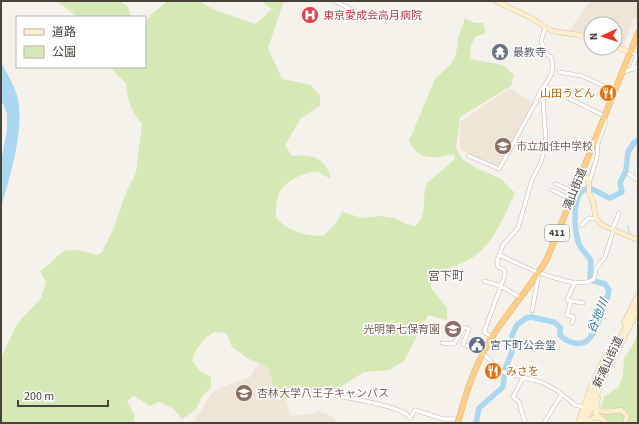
<svg xmlns="http://www.w3.org/2000/svg" width="639" height="424" viewBox="0 0 639 424" font-family="'Source Sans 3','Noto Sans JP',sans-serif">
<style>
.education{fill:#eee5d6}
.green{fill:#d5e8b5}
.water{fill:#aad8f0}
.lines{fill:none;stroke-linecap:round;stroke-linejoin:round}
.stream{stroke:#aad8f0;stroke-width:1}
.river{stroke:#aad8f0;stroke-width:5.5}
.minor-casing{stroke:#c1b8ae;stroke-width:4.5}
.secondary-casing{stroke:#d4c19c;stroke-width:5.5}
.trunk-casing{stroke:#db9640;stroke-width:6}
.minor{stroke:#fff;stroke-width:3.5}
.secondary{stroke:#fdeecd;stroke-width:4.5}
.trunk{stroke:#fcce87;stroke-width:5.5}
.labels{text-anchor:middle;dominant-baseline:central;stroke-width:3.5;stroke-linejoin:round;paint-order:stroke}
.shield{fill:#fff;stroke:#807b74;stroke-width:1}
.shield-label{font-size:10px;font-weight:bold;fill:#494239}
.health-label{font-size:11px;fill:#be3a42;stroke:#fff;text-anchor:start}
.worship-label{font-size:11px;fill:#5b616d;stroke:#fff;text-anchor:start}
.food-label{font-size:11px;fill:#c56008;stroke:#fff;text-anchor:end}
.education-label{font-size:11px;fill:#785e54;stroke:#fff;text-anchor:start}
.street-label{font-size:11px;fill:#494239;stroke:#fff}
.service-label{font-size:11px;fill:#4e5e75;stroke:#fff;text-anchor:start}
.neighbourhood-label{font-size:12px;fill:#6c5f50;stroke:#fff}
.water-label{font-size:12px;font-style:italic;fill:#307ba4;stroke:#fff}
</style>
<rect width="100%" height="100%" fill="#f5f1eb"/>
<path class="education" d="M590,1H638V19L633,18L623,49L615,46V24H591V37L569,31Z
M510,88L535,104L499,169L460,150V122Z
M258,364L269,368L275,392L286,400L290,416L312,414L318,411L332,416L338,423H193L211,394L222,387L250,377Z"/>
<path class="green" d="M57,1H119L128,7L131,17H78Z
M168,1H200L212,9L256,24L272,9L263,3L264,1H284L268,48L282,79L311,85L320,96V106L301,118L285,145L292,156C312,154 325,157 331,179C327,177 321,173 317,172C304,171 284,182 279,193C276,200 276,210 276,218C289,232 305,236 323,236L336,223L342,212L362,218L380,216L394,218L407,224L415,226C428,215 422,199 426,184L455,159L454,154C435,158 419,162 409,141L435,79L451,64L456,55L458,39L465,18L475,23H483L486,33L475,37L471,45L470,59L503,65L514,75L511,86L460,117L456,147L462,159L476,168L501,179L515,193C504,216 493,246 470,259C459,265 446,269 435,274L431,278V288L447,308V320L428,315L404,361L389,370L364,372L332,392C315,388 302,394 286,400L275,392L269,368L249,359L232,347L226,333L214,332C202,340 196,348 192,361L199,370L211,377V388L203,395L196,409L182,419L174,409L159,402L150,406L134,396L127,401L135,416L133,423H1V358L17,324L41,298L46,282L40,271C51,265 52,260 61,253C70,246 88,253 98,255L102,252L114,228L125,195L136,173L142,124C130,109 128,102 126,83L118,76L111,67H145V25L150,15Z
M638,330V423H629V414C621,405 611,410 600,408L604,397L619,387L623,374L624,358L633,345Z
M620,411L625,417L623,423H610L599,412Z"/>
<path class="water" d="M1,62C7,74 15,86 18,99C24,132 10,176 1,208V162L7,129V114L1,99Z"/>
<g class="lines">
<path class="stream" d="M628,226L630,235"/>
<path class="river" d="M476,423L479,408L503,387L505,369L512,352V335L517,325L526,318L531,317L554,322L560,327V335C566,342 580,347 588,340C595,333 608,300 609,290L605,284L594,281L590,277L591,261C588,255 582,251 579,244C574,232 570,185 591,189C597,190 603,196 610,198L622,192L620,183L626,170L628,152L633,144L638,140"/>
<defs>
<path id="minor" d="M334,1L359,13
M630,52L637,55L632,69
M559,72L582,76L615,91
M623,72L638,67
M545,87L605,116L606,121L598,143L597,157L589,183
M469,156L499,169L536,102C540,85 558,78 551,57L546,54L541,41L545,28
M629,174L638,180
M556,184L574,192
M552,190L571,199
M582,225L589,218L596,219
M613,228L619,213
M499,255L539,273
M484,281L501,286L521,298
M575,282L567,300L583,303
M571,301L567,315L574,317L572,323
M532,311L539,273C555,277 579,289 594,279L596,269L605,257L614,229
M492,337L484,332L505,275L504,270L498,267L497,261L503,245L518,228L532,180L541,162L546,142L543,100L540,92
M442,343L454,344L464,327L469,329L463,344L484,354L500,371L541,382L558,391L575,405L584,407
M523,378L513,397L519,402L525,423
M337,396C350,398 396,406 406,414C408,415 409,417 410,418L415,410L443,419H454
M544,423L562,394"/>
<path id="secondary" d="M496,1L529,17L552,31L579,35L591,39
M615,47L630,52
M583,169L589,183V193L593,202L596,219L602,225L638,240
M624,323L638,295
M598,398L595,413L606,423
M597,410L607,412L621,410L627,416L625,423
M578,423C585,404 600,357 615,345
M581,423L607,363L638,303
M585,423L607,371L638,310
M589,423L593,418H599"/>
<path id="trunk" d="M458,423C465,394 476,363 492,337C509,310 531,287 547,259L638,33"/>
</defs>
<use href="#minor" class="minor-casing"/>
<use href="#secondary" class="secondary-casing"/>
<use href="#trunk" class="trunk-casing"/>
<use href="#minor" class="minor"/>
<use href="#secondary" class="secondary"/>
<use href="#trunk" class="trunk"/>
</g>
<defs>
<symbol id="hospital-disc" viewBox="-11 -11 22 22"><circle r="9.5" fill="#e0444e" stroke="#fff"/><path d="M-5-5h3v3.5h4V-5h3V5h-3V1.5h-4V5h-3Z" fill="#fff"/></symbol>
<symbol id="temple-disc" viewBox="-11 -11 22 22"><circle r="9.5" fill="#6b7280" stroke="#fff"/><path d="M0-6L5-2H3V0L6.5 2.5H4V6H1.5V3h-3V6H-4V2.5H-6.5L-3 0V-2H-5Z" fill="#fff"/></symbol>
<symbol id="restaurant-disc" viewBox="-11 -11 22 22"><circle r="9.5" fill="#e8710a" stroke="#fff"/><path d="M-5-6h1v4h1v-4h1v4h1v-4h1v5L-1.5 .5V6h-2V.5L-5-1ZM5-6V6H3V1.5H1.5Q1.5-4 5-6Z" fill="#fff"/></symbol>
<symbol id="school-disc" viewBox="-11 -11 22 22"><circle r="9.5" fill="#8d6e63" stroke="#fff"/><path d="M0-5L7-2L0 1L-7-2ZM-4 1L0 2.5L4 1V4Q0 6-4 4Z" fill="#fff"/></symbol>
<symbol id="civic-disc" viewBox="-11 -11 22 22"><circle r="9.5" fill="#5c6f8a" stroke="#fff"/><path d="M-.6-6.5H3V-4.5H.6V-3L4-1V1h2V6H-6V1h2V-1L-.6-3ZM-1.2 2.5V6h2.4V2.5Z" fill="#fff"/></symbol>
<symbol id="university-disc" viewBox="-11 -11 22 22"><circle r="9.5" fill="#8d6e63" stroke="#fff"/><path d="M0-5L7-2L0 1L-7-2ZM-4 1L0 2.5L4 1V4Q0 6-4 4Z" fill="#fff"/></symbol>
</defs>
<g fill-rule="evenodd">
<use href="#hospital-disc" x="300" y="5" width="20" height="20"/>
<use href="#temple-disc" x="490" y="42" width="20" height="20"/>
<use href="#restaurant-disc" x="598" y="83" width="20" height="20"/>
<use href="#school-disc" x="493" y="136" width="20" height="20"/>
<use href="#school-disc" x="443" y="319" width="20" height="20"/>
<use href="#civic-disc" x="467" y="335" width="20" height="20"/>
<use href="#restaurant-disc" x="483" y="361" width="20" height="20"/>
<use href="#university-disc" x="234" y="383" width="20" height="20"/>
</g>
<g class="labels">
<rect class="shield" x="545" y="225" width="24" height="16" rx="3"/>
<g class="shield-label">
<text x="557" y="233">411</text>
</g>
<g class="health-label">
<text x="323" y="15">東京愛成会高月病院</text>
</g>
<g class="worship-label">
<text x="513" y="52">最教寺</text>
</g>
<g class="food-label">
<text x="595" y="93">山田うどん</text>
<text x="506" y="371" text-anchor="start">みさを</text>
</g>
<g class="education-label">
<text x="516" y="146">市立加住中学校</text>
<text x="440" y="329" text-anchor="end">光明第七保育園</text>
<text x="257" y="393">杏林大学八王子キャンパス</text>
</g>
<g class="street-label">
<text transform="translate(575 189) rotate(-68)">滝山街道</text>
<text transform="translate(608 362) rotate(-65)">新滝山街道</text>
</g>
<g class="service-label">
<text x="490" y="345">宮下町公会堂</text>
</g>
<g class="neighbourhood-label">
<text x="446" y="276">宮下町</text>
</g>
<g class="water-label">
<text transform="translate(598 316) rotate(-67)">谷地川</text>
</g>
</g>
<rect width="639" height="424" fill="none" stroke="#494239" stroke-width="4"/>
<rect x="16" y="16" width="130" height="52" fill="#ffffff" stroke="#b6b3b0"/>
<rect x="24" y="29" width="20" height="6" fill="#fdeecd" stroke="#b6b3b0"/>
<text x="52" y="36" font-size="12" fill="#494239">道路</text>
<rect x="24" y="46" width="20" height="12" fill="#d5e8b5" stroke="#b6b3b0"/>
<text x="52" y="56" font-size="12" fill="#494239">公園</text>
<g transform="translate(603 36) rotate(267)"><circle r="19" fill="#ffffff" stroke="#b6b3b0"/>
<path d="M0-3L7 15L0 10L-7 15Z" fill="#f53222"/>
<text y="-6" font-size="11" font-weight="bold" text-anchor="middle" fill="#494239">N</text>
</g>
<path d="M18 400v6h90v-6" fill="none" stroke="#494239" stroke-width="2"/>
<text x="24" y="400" font-size="12" fill="#494239" stroke="#ffffff" stroke-width="3" paint-order="stroke">200 m</text>
</svg>
